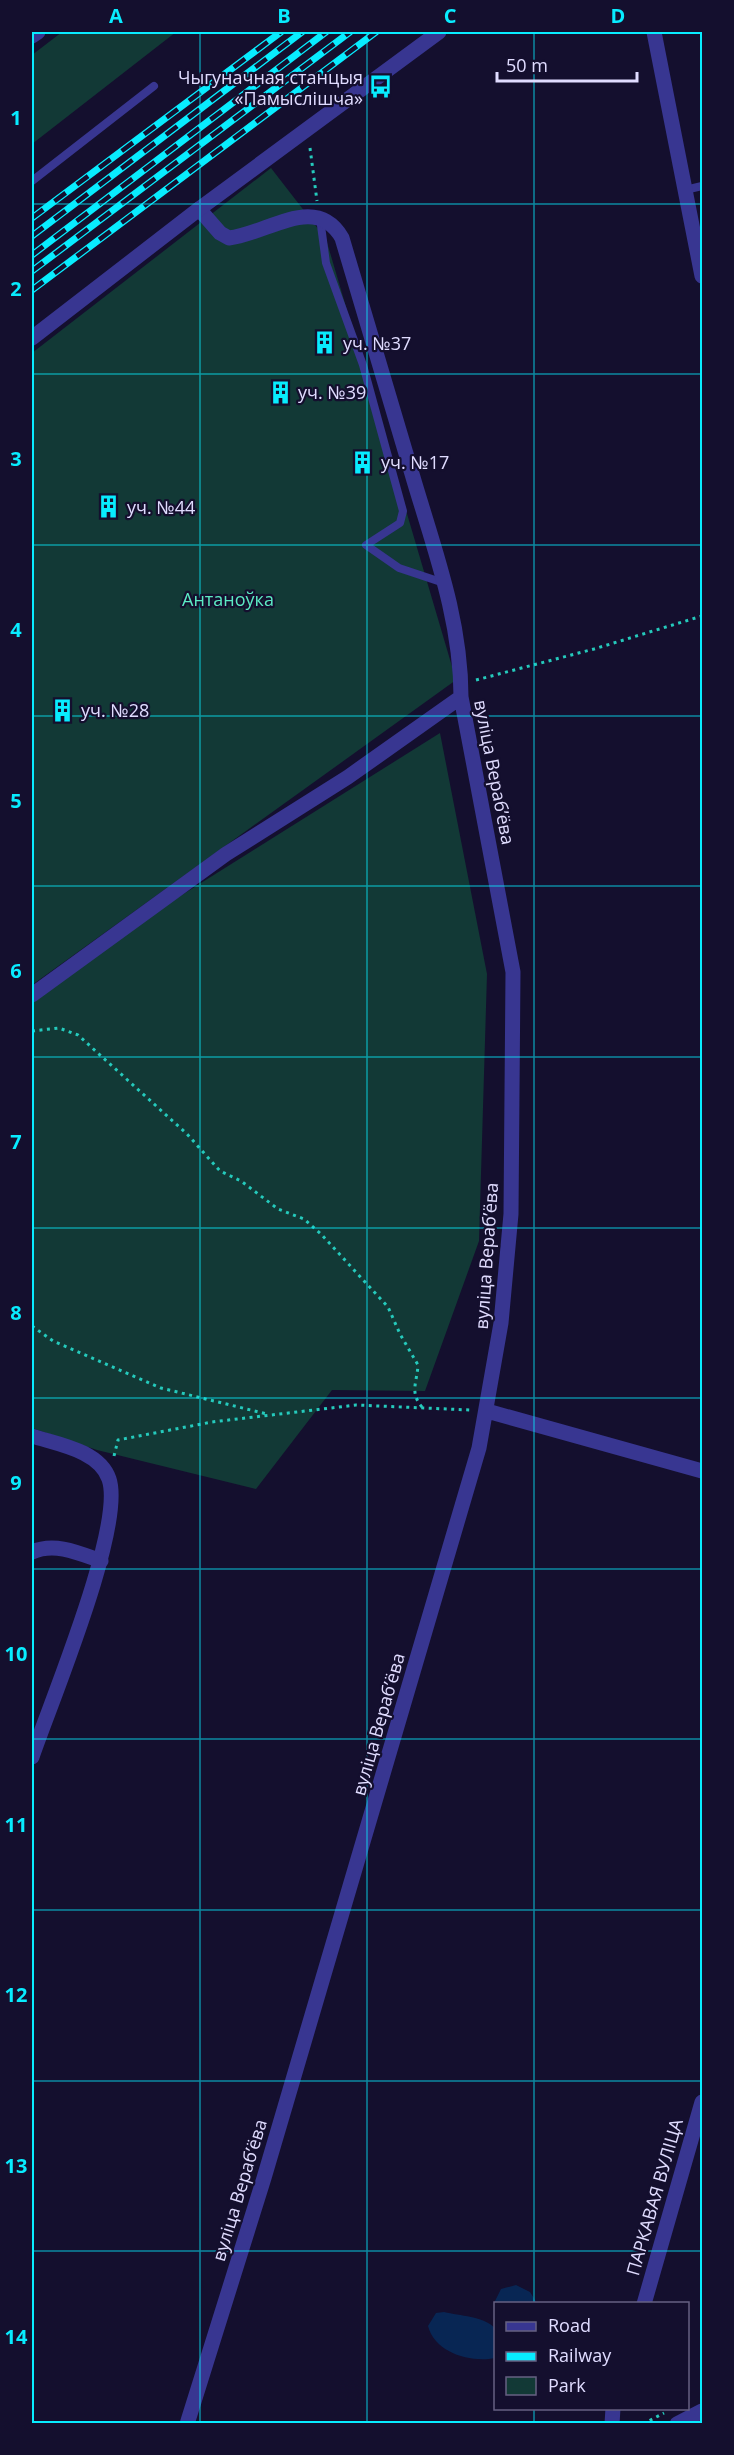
<svg xmlns="http://www.w3.org/2000/svg" width="734" height="2455" viewBox="0 0 734 2455" font-family="'Open Sans',sans-serif">
<style>
.green{fill:#123936}
.water{fill:#082654}
.lines{fill:none;stroke-linecap:round;stroke-linejoin:round}
.path{stroke:#25cabc;stroke-width:3;stroke-dasharray:3 4.5;stroke-linecap:butt}
.service{stroke:#383691;stroke-width:8}
.minor{stroke:#383691;stroke-width:15}
.tertiary{stroke:#383691;stroke-width:15}
.rail-casing{stroke:#08ecff;stroke-width:7}
.rail{stroke:#140f2e;stroke-width:4.5;stroke-dasharray:14;stroke-linecap:butt}
.grid{fill:none;stroke:#08ecff;stroke-width:1.5;stroke-opacity:0.55}
.labels{text-anchor:middle;dominant-baseline:central;stroke-width:4.5;stroke-linejoin:round;paint-order:stroke}
.poi-label{font-size:18px;fill:#e0dcff;stroke:#140f2e;text-anchor:start}
.park-label{font-size:18px;fill:#5cebc4;stroke:#140f2e}
.street-label{font-size:18px;fill:#e0dcff;stroke:#140f2e}
.neatline{fill:none;stroke:#08ecff;stroke-width:2}
.grid-label{font-size:20px;text-anchor:middle;font-weight:bold;fill:#08ecff}
</style>
<rect width="100%" height="100%" fill="#140f2e"/>
<path class="green" d="M62,32H176L32,144V55Z
M271,168L326,239L456,680L32,985V353Z
M440,733L487,974L479,1241L425,1391L332,1390L256,1489L97,1450L32,1428V989Z"/>
<path class="water" d="M516,2285L530,2292L537,2303L496,2304L495,2316L494,2303L501,2289Z
M444,2312C460,2316 483,2316 495,2328V2358C471,2363 435,2353 428,2326L436,2313Z"/>
<g class="lines">
<path class="path" d="M310,148L317,201
M476,680L594,649L702,616
M32,1031L59,1028L78,1035L187,1134L220,1171L241,1181L278,1209L304,1219L321,1234L388,1307L400,1334L418,1365C417,1383 409,1393 423,1408
M32,1326L53,1341L161,1388L267,1414
M114,1456L118,1440L212,1422L356,1405L470,1410
M643,2424L664,2413"/>
<path class="service" d="M32,181L154,86
M685,190L702,186
M320,218L326,263L363,365L403,511L400,523L366,545L399,568L444,583"/>
<path class="minor" d="M32,36L38,32
M32,995L226,854L348,777L461,697
M487,1411L702,1471
M32,1436C56,1444 99,1450 109,1479C125,1526 50,1704 32,1757
M32,1552C55,1542 79,1553 101,1561
M644,2304L702,2102
M187,2424L264,2178L479,1448L501,1323L511,1214L513,972L461,697C461,622 436,554 415,484C391,402 367,320 342,238C316,193 269,233 229,238L220,233L199,209
M612,2424L613,2408
M677,2424L702,2411"/>
<path class="tertiary" d="M654,32L702,276
M32,338L199,209L439,32"/>
<defs>
<path id="rail" d="M32,218L281,32
M32,236L302,32
M32,255L326,32
M32,271L350,32
M32,290L376,32"/>
</defs>
<use href="#rail" class="rail-casing"/>
<use href="#rail" class="rail"/>
</g>
<path class="grid" d="M200,32V2424M367,32V2424M534,32V2304M32,204H702M32,374H702M32,545H702M32,716H702M32,886H702M32,1057H702M32,1228H702M32,1398H702M32,1569H702M32,1739H702M32,1910H702M32,2081H702M32,2251H702M534,2408V2424"/>
<defs>
<symbol id="bus-bare" viewBox="-9 -9 18 18"><path d="M-5-6H5V4H4V6H2V4H-2V6H-4V4H-5ZM-3.5-4V0h7V-4ZM-3.5 1.2v1.5H-2V1.2ZM2 1.2v1.5H3.5V1.2Z" fill="#08ecff" stroke="#140f2e" stroke-width="2.5" paint-order="stroke"/></symbol>
<symbol id="building-bare" viewBox="-9 -9 18 18"><path d="M-4-6H4V6H1V3H-1V6H-4ZM-2.5-4.3h1.7v1.8h-1.7ZM.8-4.3h1.7v1.8H.8ZM-2.5-1h1.7V.8h-1.7ZM.8-1h1.7V.8H.8Z" fill="#08ecff" stroke="#140f2e" stroke-width="2.5" paint-order="stroke"/></symbol>
</defs>
<g fill-rule="evenodd">
<use href="#bus-bare" x="364" y="70" width="33" height="33"/>
<use href="#building-bare" x="308" y="326" width="33" height="33"/>
<use href="#building-bare" x="264" y="376" width="33" height="33"/>
<use href="#building-bare" x="346" y="446" width="33" height="33"/>
<use href="#building-bare" x="92" y="490" width="33" height="33"/>
<use href="#building-bare" x="46" y="694" width="33" height="33"/>
</g>
<g class="labels">
<g class="poi-label">
<text x="363" y="77" text-anchor="end">Чыгуначная станцыя<tspan x="363" dy="21">«Памыслішча»</tspan></text>
<text x="343" y="343">уч. №37</text>
<text x="298" y="392">уч. №39</text>
<text x="381" y="462">уч. №17</text>
<text x="127" y="507">уч. №44</text>
<text x="81" y="710">уч. №28</text>
</g>
<g class="park-label">
<text x="228" y="599">Антаноўка</text>
</g>
<g class="street-label">
<text transform="translate(495 772) rotate(79)">вуліца Верабʼёва</text>
<text transform="translate(486 1256) rotate(-86)">вуліца Верабʼёва</text>
<text transform="translate(378 1724) rotate(-74)">вуліца Верабʼёва</text>
<text transform="translate(239 2190) rotate(-73)">вуліца Верабʼёва</text>
<text transform="translate(654 2197) rotate(-74)">ПАРКАВАЯ ВУЛІЦА</text>
</g>
</g>
<rect width="734" height="2455" fill="none" stroke="#140f2e" stroke-width="66"/>
<rect x="494" y="2302" width="195" height="108" fill="#140f2e" stroke="#666182" stroke-width="1.5"/>
<rect x="506" y="2322" width="30" height="9" fill="#383691" stroke="#666182" stroke-width="1.5"/>
<text x="548" y="2332" font-size="18" fill="#e0dcff">Road</text>
<rect x="506" y="2352" width="30" height="9" fill="#08ecff" stroke="#666182" stroke-width="1.5"/>
<text x="548" y="2362" font-size="18" fill="#e0dcff">Railway</text>
<rect x="506" y="2377" width="30" height="18" fill="#123936" stroke="#666182" stroke-width="1.5"/>
<text x="548" y="2392" font-size="18" fill="#e0dcff">Park</text>
<path d="M497 72v9h140v-9" fill="none" stroke="#e0dcff" stroke-width="3"/>
<text x="506" y="72" font-size="18" fill="#e0dcff" stroke="#140f2e" stroke-width="4.5" paint-order="stroke">50 m</text>
<rect x="33" y="33" width="668" height="2389" class="neatline"/>
<g class="grid-label">
<text x="116" y="23">A</text>
<text x="284" y="23">B</text>
<text x="450" y="23">C</text>
<text x="618" y="23">D</text>
<text x="16" y="125">1</text>
<text x="16" y="296">2</text>
<text x="16" y="466">3</text>
<text x="16" y="637">4</text>
<text x="16" y="808">5</text>
<text x="16" y="978">6</text>
<text x="16" y="1149">7</text>
<text x="16" y="1320">8</text>
<text x="16" y="1490">9</text>
<text x="16" y="1661">10</text>
<text x="16" y="1832">11</text>
<text x="16" y="2002">12</text>
<text x="16" y="2173">13</text>
<text x="16" y="2344">14</text>
</g>
</svg>
